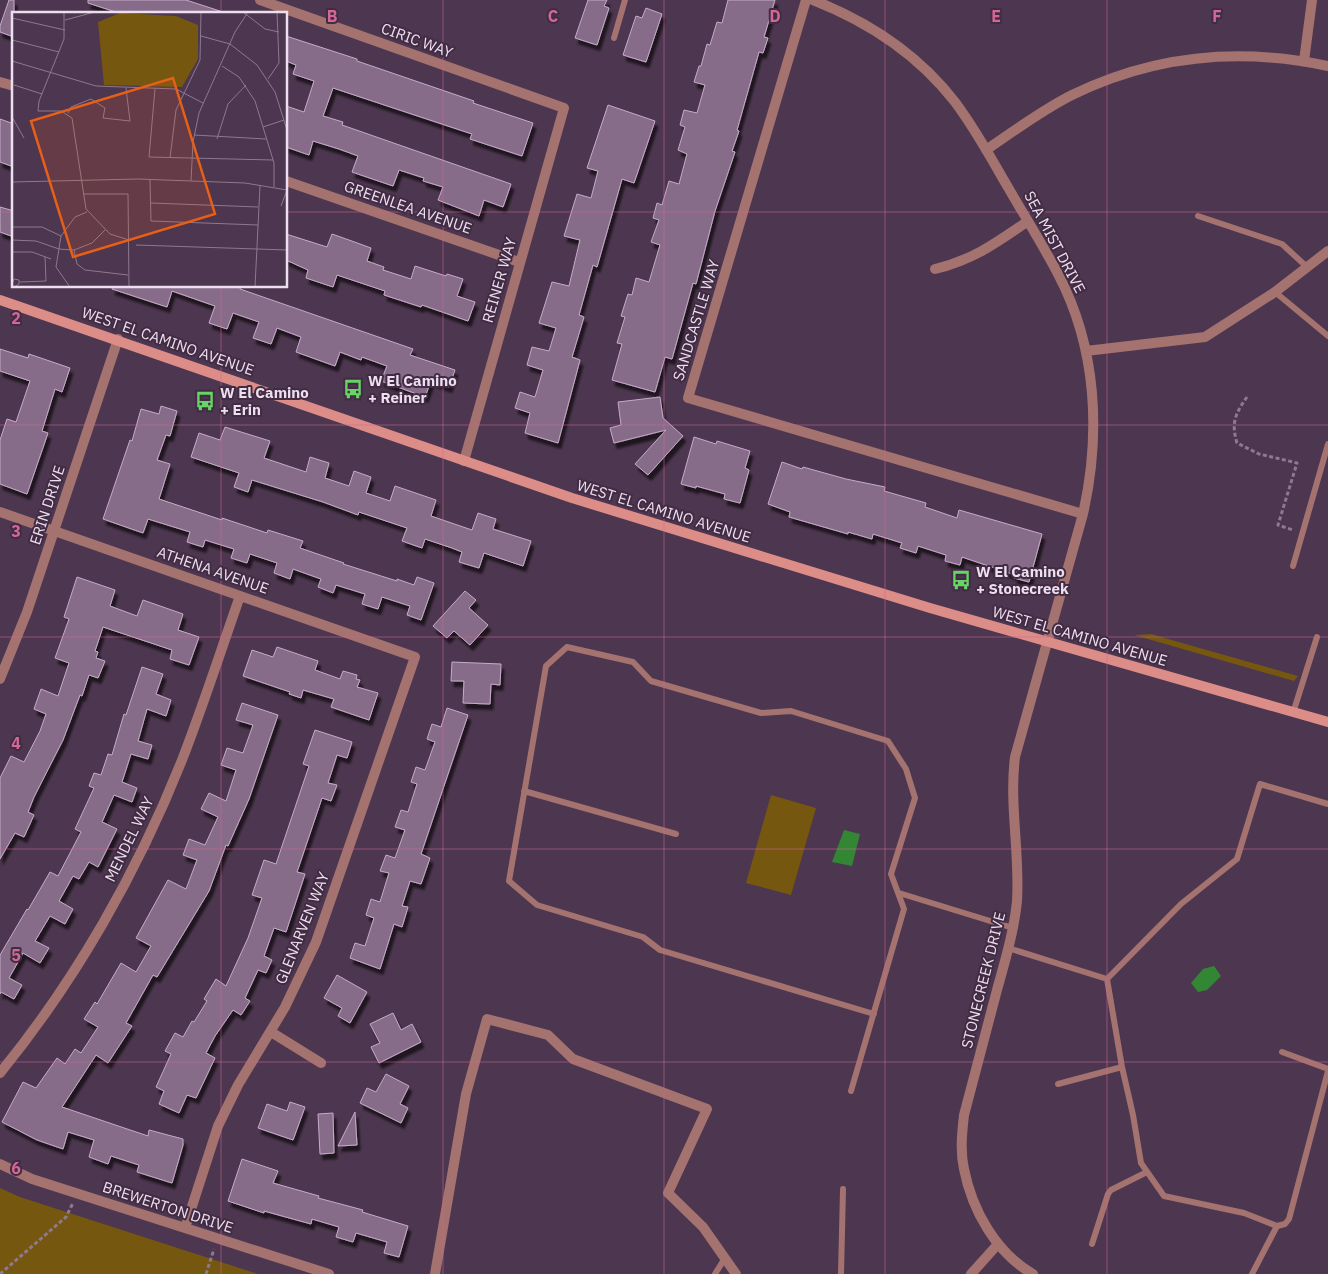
<svg xmlns="http://www.w3.org/2000/svg" width="1328" height="1274" viewBox="0 0 1328 1274" font-family="'IBM Plex Sans',sans-serif">
<style>
.green{fill:#755710}
.water{fill:#338634}
.building{fill:#866c88;stroke:#c6abc8;filter:url(#shadow)}
.lines{fill:none;stroke-linecap:round;stroke-linejoin:round}
.path{stroke:#8d7a8f;stroke-width:3;stroke-dasharray:4 2.5;stroke-linecap:butt}
.service{stroke:#a4726f;stroke-width:6}
.minor{stroke:#a4726f;stroke-width:10}
.secondary{stroke:#dc8d88;stroke-width:10}
.grid{fill:none;stroke:#d36896;stroke-width:1;stroke-opacity:0.55}
.labels{text-anchor:middle;dominant-baseline:central;stroke-width:4;stroke-linejoin:round;paint-order:stroke}
.street-label{font-size:15px;fill:#eddfef;stroke:#422c44}
.poi-label{font-size:15px;font-weight:bold;fill:#eddfef;stroke:#422c44;text-anchor:start}
.inset-road{fill:none;stroke:#8d7a8f;stroke-width:1}
.view{fill:#e86017;fill-opacity:0.15;stroke:#e86017;stroke-width:2.5}
.inset-edge{fill:none;stroke:#eddfef;stroke-width:2.5}
.grid-label{font-size:16px;text-anchor:middle;font-weight:bold;fill:#d36896;stroke:#422c44;stroke-width:4;stroke-linejoin:round;paint-order:stroke}
</style>
<defs>
<filter id="shadow"><feDropShadow dx="3" dy="5.5" stdDeviation="1" flood-color="#0009"/></filter>
</defs>
<rect width="100%" height="100%" fill="#4d364f"/>
<path class="green" d="M1152,634L1168,639L1298,676L1294,681L1134,635Z
M771,795L816,808L791,895L746,883Z
M0,1188L20,1197L258,1274H0Z"/>
<path class="water" d="M844,830L860,834L852,866L832,862Z
M1214,966L1221,976L1207,990L1198,992L1191,983L1203,969Z"/>
<path class="building" d="M9,0H14V37L0,32V26Z
M88,0H186L220,11V14H122L88,3Z
M588,0H607L604,6L609,8L597,45L575,38Z
M728,0H775L764,37L768,38L763,53L759,52L737,130L739,131L732,151L735,152L715,211L696,284L693,283L672,359L665,357L655,392L612,380L622,344L617,343L625,317L621,316L628,294L632,295L636,278L649,282L660,245L651,242L659,220L653,218L657,203L662,205L669,181L679,184L687,154L678,150L685,127L680,125L684,110L697,113L705,85L694,82L699,66H701L707,44L710,45L717,22L722,23Z
M646,8L662,14L646,62L623,55L636,16L642,18Z
M286,36L357,59V61L474,101L473,103L533,123L522,156L470,139L472,134L333,88L323,116L343,122L342,125L511,184L503,207L484,200L479,216L438,200L443,187L423,181L424,178L399,170L393,186L352,172L358,156L339,149L313,141L309,155L286,147V106L304,112L314,81L293,74L296,65L286,61Z
M608,105L655,121L634,183L622,179L597,267L593,265L579,315L584,317L572,357L580,360L558,443L525,433L530,413L515,408L520,392L535,397L543,370L527,365L532,347L549,351L556,328L539,323L552,282L569,286L580,240L564,236L577,194L591,198L598,171L587,168Z
M0,119L14,124V167L0,162Z
M0,207L14,211V237L0,232Z
M286,234L327,247L332,234L349,240L371,248L367,261L384,267L383,270L411,279L415,266L446,276L447,274L463,279L457,296L475,302L468,321L422,305L421,307L384,295L385,291L337,275L333,287L306,278L308,270L286,260Z
M113,286H241L240,289L413,349L410,355L455,370L449,387L431,381L425,397L381,381L387,366L362,357L361,360L340,352L335,366L296,352L301,337L277,328L271,344L253,338L259,322L233,313L227,329L209,323L215,306L172,291L167,307L112,289Z
M0,349L28,358L29,354L70,368L62,392L55,389L42,431L48,433L27,494L0,484V440L7,419L16,422L30,381L0,371Z
M660,397L663,418L683,436L648,475L635,464L666,430L614,443L610,428L621,425L618,402Z
M161,406L177,411L170,436L166,435L157,460L170,464L159,499L222,520V518L267,533L268,530L303,541L300,548L344,563L343,564L397,581V579L414,585L417,577L434,583L421,620L407,615L410,606L382,597L378,609L362,604L365,594L336,585L333,593L318,587L321,579L293,569L290,579L274,573L277,563L250,554L247,563L231,558L234,549L205,540L203,547L187,542L190,532L148,519L143,533L103,519L130,440L132,441L141,409L159,414Z
M225,427L270,441L264,458L306,472L310,457L329,463L325,478L349,486L354,471L371,477L366,493L390,501L395,486L436,500L431,516L472,530L478,513L496,519L493,529L531,541L523,566L484,553L479,568L459,562L462,552L452,548L425,539L422,548L402,541L407,528L359,512L358,515L323,502L252,480L248,492L234,487L239,473L191,457L199,433L220,440Z
M694,437L716,444L717,441L750,451L745,468L749,470L740,503L724,499L725,494L696,486V488L681,484Z
M782,462L802,469L803,467L846,479L885,487L884,491L926,503L925,507L957,518L959,510L1042,534L1029,582L1014,578L1015,575L962,557L960,565L945,561L946,555L918,546L916,553L900,548L902,543L873,534L872,539L848,532V534L789,517L790,512L768,504Z
M77,577L115,590L110,606L137,616L143,600L183,614L178,630L199,637L189,665L170,659L172,650L103,627L95,651L98,652L96,658L105,661L98,678L89,675L82,696L80,695L63,740L34,797L28,812L34,815L24,837L15,833L0,859V778L11,756L24,762L40,731L46,714L34,709L41,689L58,696L69,663L55,658L69,619L64,617Z
M465,591L476,600L469,608L488,625L470,645L454,631L447,638L433,626Z
M277,647L318,661L315,670L340,679L343,671L357,675L356,679L360,680L357,687L378,693L369,720L331,707L334,699L303,690L301,698L289,694L290,692L243,676L252,650L273,657Z
M452,662L501,664L500,685L491,684L490,704L463,703L464,681H451Z
M142,667L163,674L156,694L171,700L166,716L147,709L138,741L152,745L148,759L131,754L122,782L137,788L132,802L114,795L102,822L117,829L98,867L89,862L79,879L73,876L59,901L73,909L65,924L50,916L35,941L49,948L40,963L23,953L9,978L22,985L14,999L1,992L0,994V955L27,909L28,910L50,872L58,876L81,832L75,829L94,788L89,786L94,773L101,775L108,754L112,755L124,714L126,715Z
M242,703L278,715L249,799L228,846L226,845L209,891L157,977L153,975L126,1023L132,1026L108,1063L96,1055L62,1107L148,1136L149,1130L183,1139V1145L172,1183L137,1172L139,1165L111,1156L108,1164L89,1157L94,1140L68,1132L63,1149L37,1140L2,1122L23,1082L36,1088L57,1058L65,1064L75,1049L81,1053L98,1027L84,1019L95,1002L97,1004L121,963L136,972L151,946L136,938L168,880L186,889L197,860L183,855L189,839L205,845L218,817L201,809L209,793L226,801L236,770L221,765L227,748L243,753L253,725L236,720Z
M447,708L468,715L421,854L430,858L421,884L410,881L402,906L408,907L402,927L394,924L380,969L350,958L355,943L365,946L374,918L366,915L371,899L380,902L389,873L380,871L386,855L395,858L405,830L395,827L401,810L408,812L417,784L411,782L416,767L425,770L435,742L427,739L432,724L441,727Z
M315,730L352,742L347,758L337,755L328,783L337,785L331,801L322,798L297,872L305,874L286,932L274,928L264,956L272,960L266,973L258,970L245,998L250,1001L241,1015L233,1010L215,1036L206,1053L215,1058L196,1098L187,1095L179,1113L159,1104L164,1091L156,1087L171,1054L165,1051L175,1033L183,1037L192,1021L194,1022L207,1001L204,999L216,979L226,986L248,938L262,898L252,895L264,860L276,864L309,766L303,764Z
M337,975L367,992L350,1023L338,1016L342,1008L324,998Z
M393,1013L401,1030L412,1024L421,1042L379,1063L371,1047L380,1043L370,1024Z
M386,1074L409,1086L400,1104L408,1108L401,1123L360,1103L367,1088L376,1092Z
M290,1102L305,1107L293,1140L258,1128L267,1104L287,1111Z
M355,1112L357,1145L338,1146Z
M333,1113L334,1153L320,1154L318,1114Z
M242,1159L278,1171L273,1183L319,1196L318,1198L363,1210L362,1212L408,1226L399,1257L384,1253L387,1242L356,1233L353,1242L336,1237L339,1227L312,1219L311,1224L264,1211V1213L228,1201Z"/>
<g class="lines">
<path class="path" d="M1247,397C1235,414 1231,423 1237,443L1259,454L1297,463L1278,525L1293,530
M0,1274L66,1217L73,1203
M206,1274L214,1249"/>
<path class="service" d="M614,38L625,0
M1198,216L1282,244L1307,267
M1275,292L1328,336
M1293,566L1328,444
M1293,713L1317,637
M524,791L676,834
M899,893L1013,928
M1008,948L1107,979L1181,904L1237,859L1260,784L1328,804
M1282,1052L1328,1069
M1122,1067L1133,1115L1141,1163L1164,1196L1244,1213L1277,1226L1285,1224L1289,1219L1328,1071
M1058,1084L1122,1067L1107,979
M851,1091L904,909L891,874L915,798L906,769L888,741L791,711L761,713L651,681L633,662L567,647L546,666L509,881L537,905L643,937L660,950L874,1014
M1092,1244L1108,1194L1111,1190L1147,1172
M715,1274L725,1258
M841,1274L843,1189
M1252,1274L1277,1226"/>
<path class="minor" d="M260,0L564,108L464,461
M806,0L688,398L1083,514
M813,0C869,22 918,54 955,102C976,130 992,160 1009,189C1025,217 1043,245 1058,274C1097,348 1101,434 1083,514L1015,757C1009,805 1020,852 1017,901C1014,931 1005,961 997,990C986,1032 975,1073 964,1115C962,1133 960,1151 964,1169C972,1210 996,1253 1033,1274
M1304,61L1312,0
M0,82L14,86
M986,150C1014,131 1042,110 1072,95C1154,55 1239,47 1328,66
M286,181L519,262
M935,269C973,260 996,243 1028,221
M1086,351L1205,337L1275,292L1328,251
M0,512L415,657L316,942L285,1007L238,1085L218,1126L185,1228
M0,679L27,612L118,339
M271,1032L321,1063
M0,1073C76,980 138,871 182,760C203,706 221,650 240,596
M0,1164L32,1179L329,1274
M435,1274L466,1094L487,1019L548,1035L573,1059L707,1109L668,1193L703,1227L736,1274
M971,1274L998,1244"/>
<path class="secondary" d="M0,300L572,498L930,608L1328,722"/>
</g>
<path class="grid" d="M221,0V14M443,0V1274M664,0V1274M885,0V1274M1107,0V1274M0,212H14M286,212H1328M221,286V1274M0,425H1328M0,637H1328M0,849H1328M0,1062H1328"/>
<defs>
<symbol id="bus-bare" viewBox="-9 -9 18 18"><path d="M-5-6H5V4H4V6H2V4H-2V6H-4V4H-5ZM-3.5-4V0h7V-4ZM-3.5 1.2v1.5H-2V1.2ZM2 1.2v1.5H3.5V1.2Z" fill="#67d466" stroke="#422c44" stroke-width="2.5" paint-order="stroke"/></symbol>
</defs>
<g fill-rule="evenodd">
<use href="#bus-bare" x="339" y="375" width="28" height="28"/>
<use href="#bus-bare" x="191" y="387" width="28" height="28"/>
<use href="#bus-bare" x="947" y="566" width="28" height="28"/>
</g>
<g class="labels">
<g class="street-label">
<text transform="translate(417 40) rotate(20)">CIRIC WAY</text>
<text transform="translate(408 207) rotate(19)">GREENLEA AVENUE</text>
<text transform="translate(1055 242) rotate(62)">SEA MIST DRIVE</text>
<text transform="translate(499 280) rotate(-74)">REINER WAY</text>
<text transform="translate(696 320) rotate(-73)">SANDCASTLE WAY</text>
<text transform="translate(168 341) rotate(19)">WEST EL CAMINO AVENUE</text>
<text transform="translate(47 505) rotate(-72)">ERIN DRIVE</text>
<text transform="translate(664 511) rotate(17)">WEST EL CAMINO AVENUE</text>
<text transform="translate(213 570) rotate(19)">ATHENA AVENUE</text>
<text transform="translate(1080 636) rotate(16)">WEST EL CAMINO AVENUE</text>
<text transform="translate(129 839) rotate(-64)">MENDEL WAY</text>
<text transform="translate(302 928) rotate(-68)">GLENARVEN WAY</text>
<text transform="translate(983 980) rotate(-76)">STONECREEK DRIVE</text>
<text transform="translate(168 1207) rotate(18)">BREWERTON DRIVE</text>
</g>
<g class="poi-label">
<text x="368" y="380">W El Camino<tspan x="368" dy="17">+ Reiner</tspan></text>
<text x="220" y="392">W El Camino<tspan x="220" dy="17">+ Erin</tspan></text>
<text x="976" y="571">W El Camino<tspan x="976" dy="17">+ Stonecreek</tspan></text>
</g>
</g>
<g transform="translate(12 12)">
<rect width="275" height="275" fill="#4d364f"/>
<path d="M108,1L164,4L186,13V47L170,75L92,73L86,10Z" fill="#755710"/>
<path class="inset-road" d="M52,0V27L27,89L26,99H49L60,106L74,197L98,222L117,228M231,0L253,17L267,20M0,6L53,18M53,8L83,0M189,24L218,32L245,53L263,80L275,118M0,28L47,40M0,49L84,74L164,77L191,91M210,54L227,65L243,89L262,151V175M256,67L267,51L265,0M2,73L30,82M143,77L137,145L261,148M56,101L59,95L79,87L93,96L91,106L118,109L114,76M0,105L12,126M251,115L272,108M182,123L254,127M205,127L216,92L234,73M158,146L164,98L188,48L189,0M138,168L139,209L246,213M179,169L181,130L187,101L223,20L236,0M0,170L126,167L233,171L275,178M71,182H116L117,275M139,191L246,195M269,194L275,178M0,215H30L49,224L44,255L58,275M49,224L63,205L75,200M0,228L24,229L47,237L62,238L80,231L93,218M124,233L275,238M62,238L65,252L73,258L116,263M0,240H20L39,247M8,270L34,269L33,245M0,272L2,267L7,268V272L2,275M243,275L248,174"/>
<path class="view" d="M161,66L203,202L61,245L19,109Z"/>
<rect width="275" height="275" class="inset-edge"/>
</g>
<g class="grid-label">
<text x="332" y="22">B</text>
<text x="553" y="22">C</text>
<text x="775" y="22">D</text>
<text x="996" y="22">E</text>
<text x="1217" y="22">F</text>
<text x="16" y="324">2</text>
<text x="16" y="537">3</text>
<text x="16" y="749">4</text>
<text x="16" y="961">5</text>
<text x="16" y="1174">6</text>
</g>
</svg>
